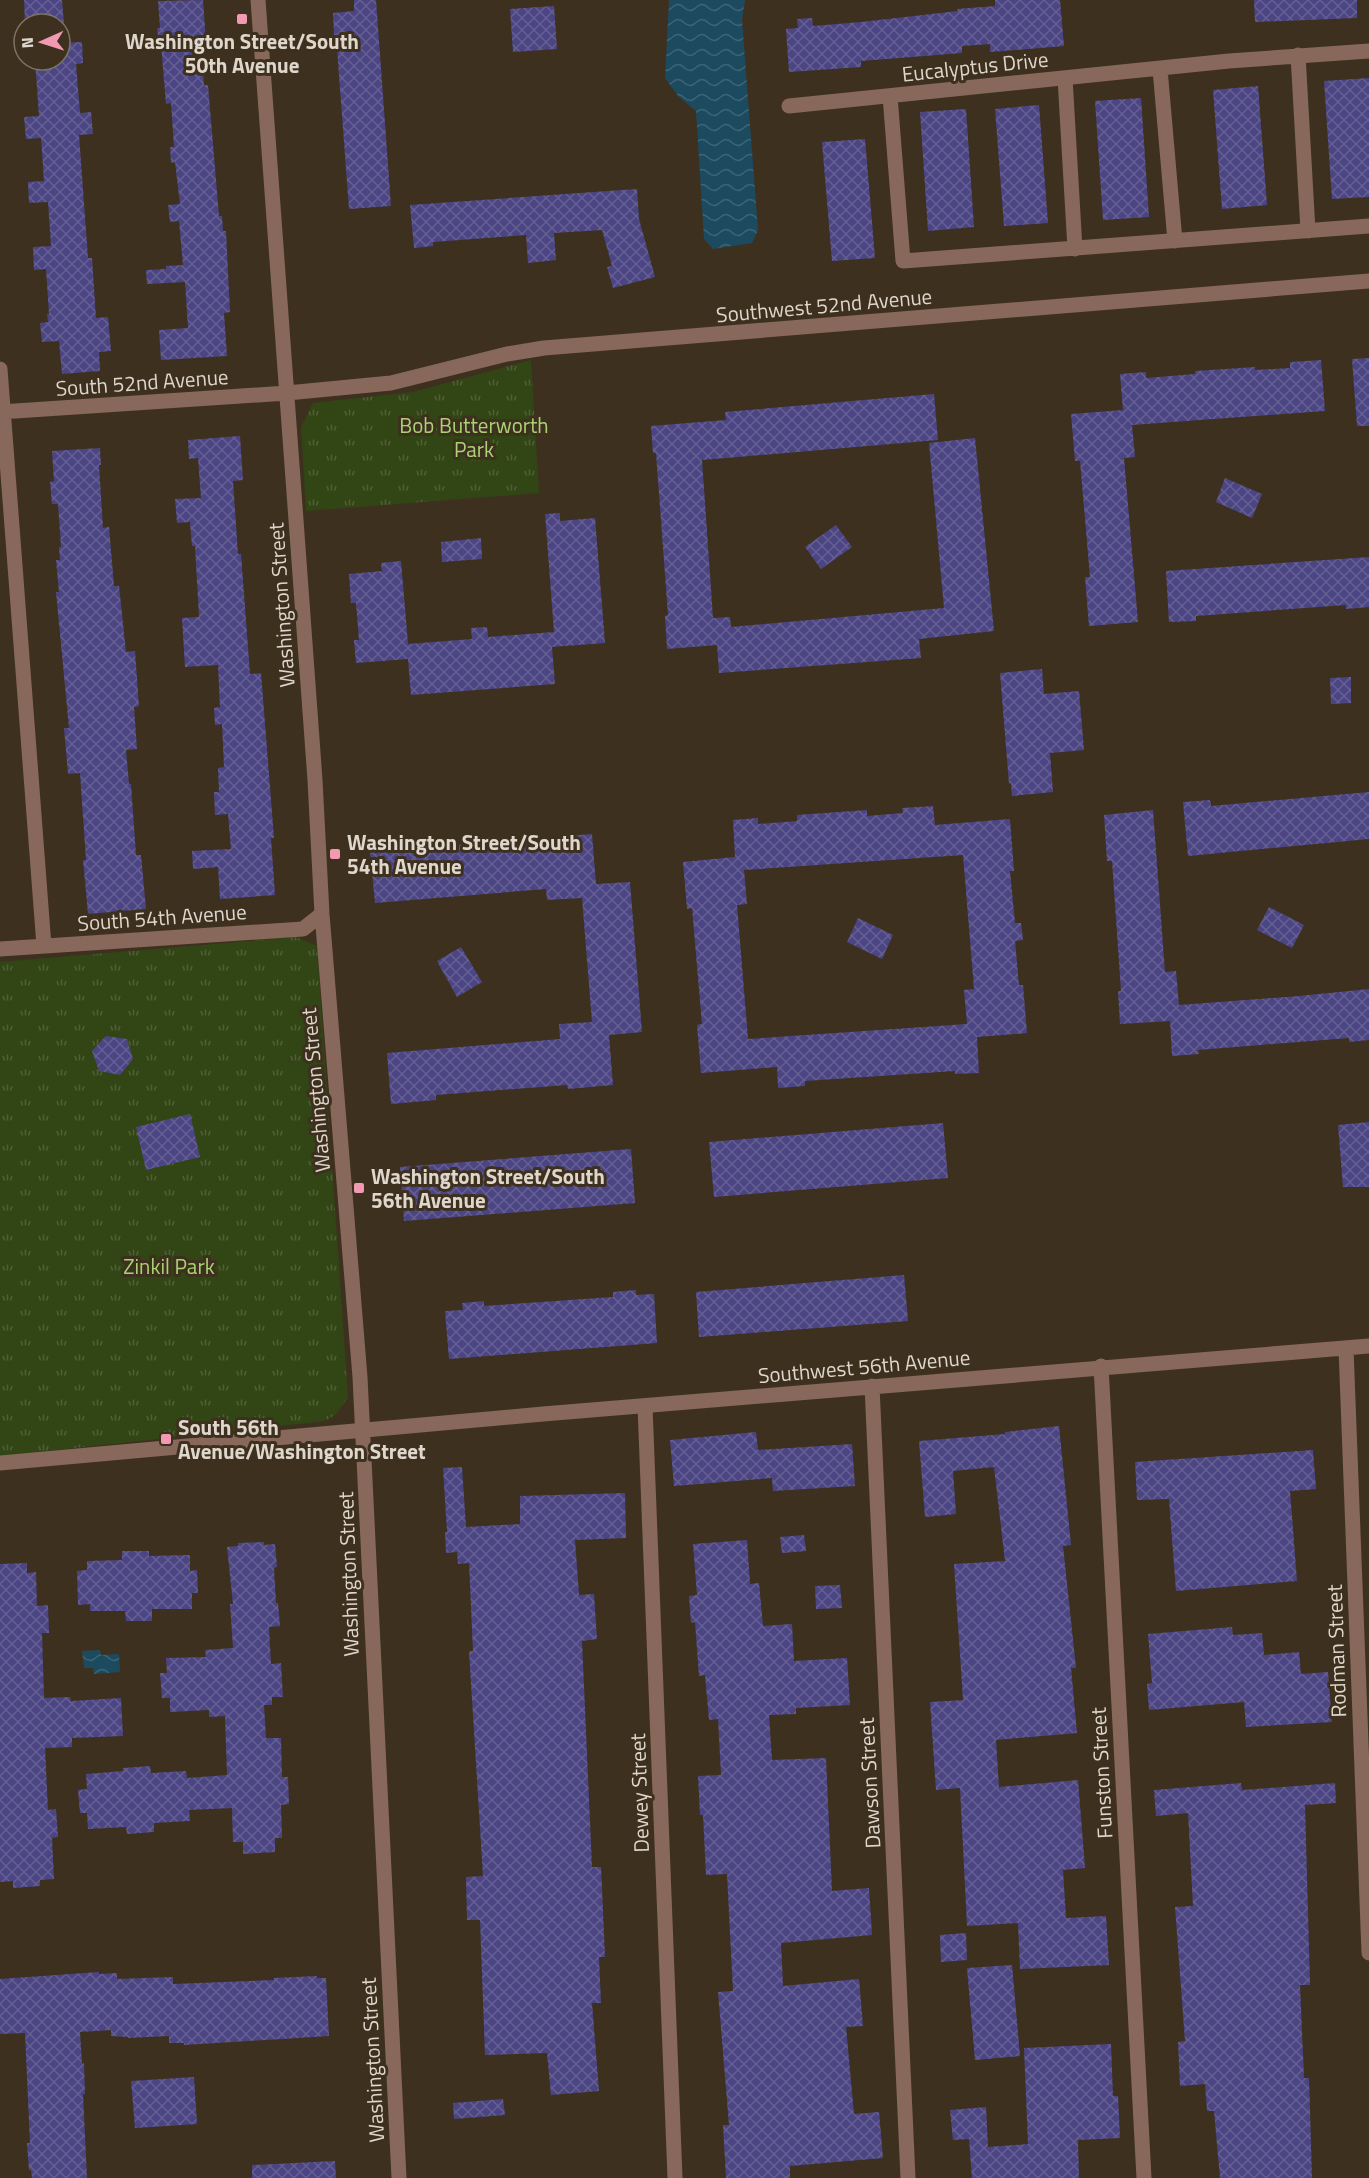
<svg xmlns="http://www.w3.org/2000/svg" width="1369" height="2178" viewBox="0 0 1369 2178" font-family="'Titillium Web',sans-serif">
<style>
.park{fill:url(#park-tufts)}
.water{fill:url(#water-waves)}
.building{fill:url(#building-cross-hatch);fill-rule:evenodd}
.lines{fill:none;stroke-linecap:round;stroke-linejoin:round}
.minor{stroke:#88685b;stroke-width:15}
.poi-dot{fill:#f19ab2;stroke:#3d301f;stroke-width:2}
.labels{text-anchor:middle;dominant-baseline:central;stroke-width:6;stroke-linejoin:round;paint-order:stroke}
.poi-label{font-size:21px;font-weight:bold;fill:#dfd7cc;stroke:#3d301f;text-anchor:start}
.street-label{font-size:21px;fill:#dfd7cc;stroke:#3d301f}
.park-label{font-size:21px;fill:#aad373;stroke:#3d301f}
</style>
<defs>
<pattern id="park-tufts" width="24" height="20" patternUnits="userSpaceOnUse" patternTransform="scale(1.5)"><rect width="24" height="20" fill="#324515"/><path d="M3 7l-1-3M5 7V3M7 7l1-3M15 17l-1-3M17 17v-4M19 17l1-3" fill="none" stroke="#4f5f36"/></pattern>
<pattern id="water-waves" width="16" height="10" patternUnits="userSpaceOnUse" patternTransform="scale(1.5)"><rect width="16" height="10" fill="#1c4b60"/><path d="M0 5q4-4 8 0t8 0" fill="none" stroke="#3d6476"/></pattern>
<pattern id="building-cross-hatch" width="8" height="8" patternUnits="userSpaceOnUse" patternTransform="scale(1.5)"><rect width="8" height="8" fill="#4c4584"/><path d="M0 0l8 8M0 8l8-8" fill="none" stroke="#655f94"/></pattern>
</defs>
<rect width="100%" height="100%" fill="#3d301f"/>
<path class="park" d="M531,360L539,493L306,511L301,427L313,403L413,392Z
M296,937L317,946L348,1398L335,1415L325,1421L0,1456V962Z"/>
<path class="water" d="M669,0H745L742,20L758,230L752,243L713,249L704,239L696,111L678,96L665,78Z
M100,1650L101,1655L119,1654L120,1672L94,1674L93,1668H84L82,1651Z"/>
<path class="building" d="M24,0H62L64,24H25Z
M203,0L206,42L201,43L204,85H208L219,216H222L223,231H226L230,312L224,313L227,356L161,360L159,330L188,328L185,282L147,284L146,270L166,269V266L183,265L179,221L170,222L168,205L180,204L175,162L171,163L170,147H174L171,103L166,104L161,45H159L157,28H160L158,1Z
M354,0H376L391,206L349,209L336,35H334L333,13L354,11Z
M995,0H1060L1064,46L990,52V44L962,46V53L861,61V67L789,72L786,29L798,28L797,19L812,18L813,26L861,22L958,11L957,9L995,6Z
M1254,0H1357V18L1255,22Z
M554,6L557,49L513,52L510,9Z
M82,42L83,63L76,64L80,113L91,112L93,134L79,135L88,258H92L96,318L108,317L111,351L99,352L100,371L62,374L59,341L42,342L40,323L48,322L47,314H49L46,269L34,270L33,247L51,246L48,202L29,203L28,182L44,181L41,138L26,139L24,117L39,116L35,60H60V43Z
M1369,78V197L1332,199L1324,81Z
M1258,86L1267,205L1222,209L1213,90Z
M1141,98L1149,217L1103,220L1095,101Z
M1039,105L1048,223L1004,226L995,109Z
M966,109L974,227L928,231L920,112Z
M865,139L875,258L832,261L822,142Z
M637,189L639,219L655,277L613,288L607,267L612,266L602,230L554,233L556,260L528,263L526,235L433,242V246L414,248L410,205Z
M1369,358V426H1357L1352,359Z
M1321,360L1325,411L1132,425L1135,457L1124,458L1138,622L1089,626L1085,577H1090L1080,461H1075L1071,414L1123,410L1120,374L1146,372V378L1195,374V371L1255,367V370L1290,368V362Z
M934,394L938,440L702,460L713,618L730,617L731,627L944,608L929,443L975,438L994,631L919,639L921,658L719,673L717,645L667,649L665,616L668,615L656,453H653L651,426L726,420L725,412Z
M240,436L243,480L233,481L238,554H241L250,674L261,673L274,838H271L275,895L220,899L218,867L193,869L192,851L231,849L228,814L215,815L214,792H219L218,768L224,767L222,724L215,725L214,708L220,707L218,665L185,667L182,618L199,617L195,546H192L190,522L177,523L175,499L201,498L198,458L189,459L188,440Z
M100,448L101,465H99L103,528L109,527L114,586H119L126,652L135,651L139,706L134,707L137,749L126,750L129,784H131L136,855H141L146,909L88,914L83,860H86L80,773L68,774L64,728H69L56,592H59L56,560H60L59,547H61L58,504H52L50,482L54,481L52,451Z
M1225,478L1262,494L1252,518L1216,502Z
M560,513V521L595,518L605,643L552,647L555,684L411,695L408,659L356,663L354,640H359L356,603H351L349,574L382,571L381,563L401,561L408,644L472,639L471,628L487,627L488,637L554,632L545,514Z
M836,525L852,547L821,569L805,547Z
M481,538L482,559L442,562L441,542Z
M1369,557V607L1346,609V605L1196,616V621L1169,622L1166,571Z
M1042,669L1044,694L1079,691L1084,750L1050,753L1053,792L1012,796L1011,783L1009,784L1000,673Z
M1351,677V703L1331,704L1330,678Z
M1369,792V839L1188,856L1183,802L1210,800L1211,806Z
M933,806L935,825L1010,819L1014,871H1010L1015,923H1021L1023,940L1015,941L1019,985H1023L1027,1033L977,1037L979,1073L955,1074V1071L805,1081V1086L778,1088L777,1067L701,1073L697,1025L702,1024L692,908L687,909L683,862L735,857L733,820L758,818V824L797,821V815L867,810V816L903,813L902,808ZM963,855L974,989L964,990L967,1024L748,1039L737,905L747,904L744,870Z
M1153,810L1165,972L1176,971L1179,1005L1299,996L1369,989V1040L1349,1042V1038L1198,1050L1199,1054L1172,1056L1170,1021L1120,1024L1118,991H1121L1112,861H1107L1104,815Z
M592,834L596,884L630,882L642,1032L609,1035L613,1085L568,1089L567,1085L436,1095V1100L391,1104L387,1053L560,1039L559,1024L592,1022L582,898L547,900L546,889L375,903L370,852Z
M1269,907L1304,925L1292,948L1257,930Z
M858,918L893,935L882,959L847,942Z
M461,947L482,982L457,997L437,961Z
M106,1036L127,1039L133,1059L120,1075L99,1071L92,1051Z
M190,1114L200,1157L146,1170L136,1127Z
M1369,1122V1187H1343L1338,1125Z
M943,1123L948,1178L714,1197L709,1142Z
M631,1149L635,1203L404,1221L400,1167Z
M904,1275L908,1321L699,1337L696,1292Z
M636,1290V1295L654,1294L657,1343L449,1359L445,1311L463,1310L462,1303L484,1301V1306L613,1297V1292Z
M1059,1426L1071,1545L1063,1546L1076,1668H1071L1077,1733L996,1740L999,1787L1078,1780L1085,1868L1063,1870L1066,1918L1106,1916L1109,1965L1020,1969L1018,1923L967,1926L960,1788L936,1790L930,1702L963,1700L954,1564L1005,1561L994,1467L953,1471L956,1514L925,1517L919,1441L1005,1434V1432Z
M756,1432L758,1450L852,1444L855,1486L773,1491L772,1478L674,1486L670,1440Z
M1313,1450L1316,1489L1290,1491L1297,1581L1176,1591L1169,1499L1137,1500L1135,1462Z
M462,1467L466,1527L520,1524V1496L625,1493L626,1538L575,1540L579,1595L594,1594L597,1639L582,1641L592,1867H601L605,1957H599L601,2003H592L599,2091L551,2095L547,2053L485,2055L480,1920H467L466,1877L483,1876L469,1651H473L469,1563L458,1564L457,1552L446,1553L445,1532H447L443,1468Z
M804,1535L806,1551L782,1553L780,1537Z
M747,1540L750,1584L759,1583L763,1626L792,1624L794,1661L847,1658L850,1705L796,1708V1714L769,1715L772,1760L826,1758L832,1891L869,1888L872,1935L781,1943L783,1986L859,1979L863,2026L846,2027L854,2114L879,2112L883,2158L790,2166V2178H726L723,2125H729L718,1992L733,1991L727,1874L706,1875L703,1815H700L698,1776L721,1775L718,1719L709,1720L705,1675L699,1676L695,1622L691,1623L689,1596L697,1595L693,1544Z
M264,1542V1545L275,1544L277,1567L274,1568L276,1603H278L280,1626L269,1627L271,1664L281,1663L283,1697H272V1705H264L266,1738H281L282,1777H288L289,1804L281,1805L282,1838H275V1852L243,1854V1842H233L232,1808L189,1810L190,1821L154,1823V1832L127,1834L126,1827L88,1829L87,1813H80L78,1790L87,1789L86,1774L123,1771V1768L150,1766L151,1773L186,1771L187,1778L227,1775L225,1716L209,1717V1710L170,1712V1698H162L160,1673H167L166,1658L206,1657L205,1650L233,1648L230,1604H233L227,1547L238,1546V1543Z
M122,1551H149V1556L190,1555V1571L197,1570L198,1593H192V1609H152V1621H126L125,1611H90V1604L78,1605L77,1571L87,1570V1561L122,1560Z
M27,1563V1573L36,1572L37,1606L48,1605L49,1633H42L44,1698L70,1697L71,1701L121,1698L123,1736L72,1738V1747L45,1748L48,1810L56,1809L58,1837L52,1838L54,1879L40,1880V1886L13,1888V1881L0,1882V1564Z
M840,1585L842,1608L816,1609L815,1586Z
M1232,1627L1233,1635L1262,1633L1264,1655L1299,1652L1301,1674L1328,1672L1332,1722L1246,1727L1244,1702L1149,1710L1147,1684L1152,1683L1148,1634Z
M1241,1783L1242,1790L1335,1783L1336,1803L1305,1805L1310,1985H1300L1304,2078H1309L1312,2178H1220L1214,2111H1207L1205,2084L1180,2086L1178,2042L1185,2041L1175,1907L1193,1906L1188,1813L1156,1816L1154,1790Z
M966,1933L967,1960L941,1962L940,1935Z
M1012,1965L1020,2056L975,2060L967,1968Z
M99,1972V1974L117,1973V1979L173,1977V1984L274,1980V1978L317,1976V1978H326L329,2036L184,2045V2043H169V2036L128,2038V2037L111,2036V2030L80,2032L82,2064L84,2063L85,2094H83L87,2178H32L31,2170H29L27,2143H30L25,2033L0,2034V1979Z
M1111,2044L1113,2096H1118L1120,2138L1078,2140L1079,2178H972L969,2139L953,2140L950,2110L986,2107L988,2147L1028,2144L1024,2048Z
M194,2077L197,2124L135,2128L131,2081Z
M503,2099L505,2115L454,2119L453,2103Z
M335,2161L336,2178H252V2165Z"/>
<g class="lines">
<path class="minor" d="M258,0L315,780L322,914L360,1377L399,2178
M1298,55L1308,231
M1160,69L1175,241
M1065,78L1075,249
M890,96L903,261L1369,226
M789,106L1229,61L1369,51
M0,369L44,946
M0,412L287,393L391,383L507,354L544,348L1369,281
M0,949L303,929L322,914
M1346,1348L1369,1953
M1101,1366L1144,2178
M872,1386L908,2178
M645,1406L675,2178
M0,1463L543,1414L1369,1346"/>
</g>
<g class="poi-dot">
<rect x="236" y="13" width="12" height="12" rx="3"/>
<rect x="329" y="848" width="12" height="12" rx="3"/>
<rect x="353" y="1182" width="12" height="12" rx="3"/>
<rect x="160" y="1433" width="12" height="12" rx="3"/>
</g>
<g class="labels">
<g class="poi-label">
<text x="242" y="41" text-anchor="middle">Washington Street/South<tspan x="242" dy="24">50th Avenue</tspan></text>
<text x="347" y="842">Washington Street/South<tspan x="347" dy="24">54th Avenue</tspan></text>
<text x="371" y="1176">Washington Street/South<tspan x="371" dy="24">56th Avenue</tspan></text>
<text x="178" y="1427">South 56th<tspan x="178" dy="24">Avenue/Washington Street</tspan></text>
</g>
<g class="street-label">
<text transform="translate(975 66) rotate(-6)">Eucalyptus Drive</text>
<text transform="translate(824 305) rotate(-5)">Southwest 52nd Avenue</text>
<text transform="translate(142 382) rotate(-4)">South 52nd Avenue</text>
<text transform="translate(281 605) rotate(-94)">Washington Street</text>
<text transform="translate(162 917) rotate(-4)">South 54th Avenue</text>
<text transform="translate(315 1090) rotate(-95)">Washington Street</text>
<text transform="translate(864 1366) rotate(-5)">Southwest 56th Avenue</text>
<text transform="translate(348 1574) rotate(-92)">Washington Street</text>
<text transform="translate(1336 1651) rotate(-92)">Rodman Street</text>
<text transform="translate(1101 1773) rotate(-93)">Funston Street</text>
<text transform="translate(869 1783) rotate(-93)">Dawson Street</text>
<text transform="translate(639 1793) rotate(-92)">Dewey Street</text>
<text transform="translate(372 2060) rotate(-93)">Washington Street</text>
</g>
<g class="park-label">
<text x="474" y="425">Bob Butterworth<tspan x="474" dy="24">Park</tspan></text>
<text x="169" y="1266">Zinkil Park</text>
</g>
</g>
<g transform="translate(42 42) rotate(267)"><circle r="28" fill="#3d301f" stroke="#7e7364" stroke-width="1.5"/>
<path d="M0-4.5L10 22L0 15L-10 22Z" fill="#f19ab2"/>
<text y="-9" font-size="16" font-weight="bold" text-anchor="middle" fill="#dfd7cc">N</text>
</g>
</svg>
